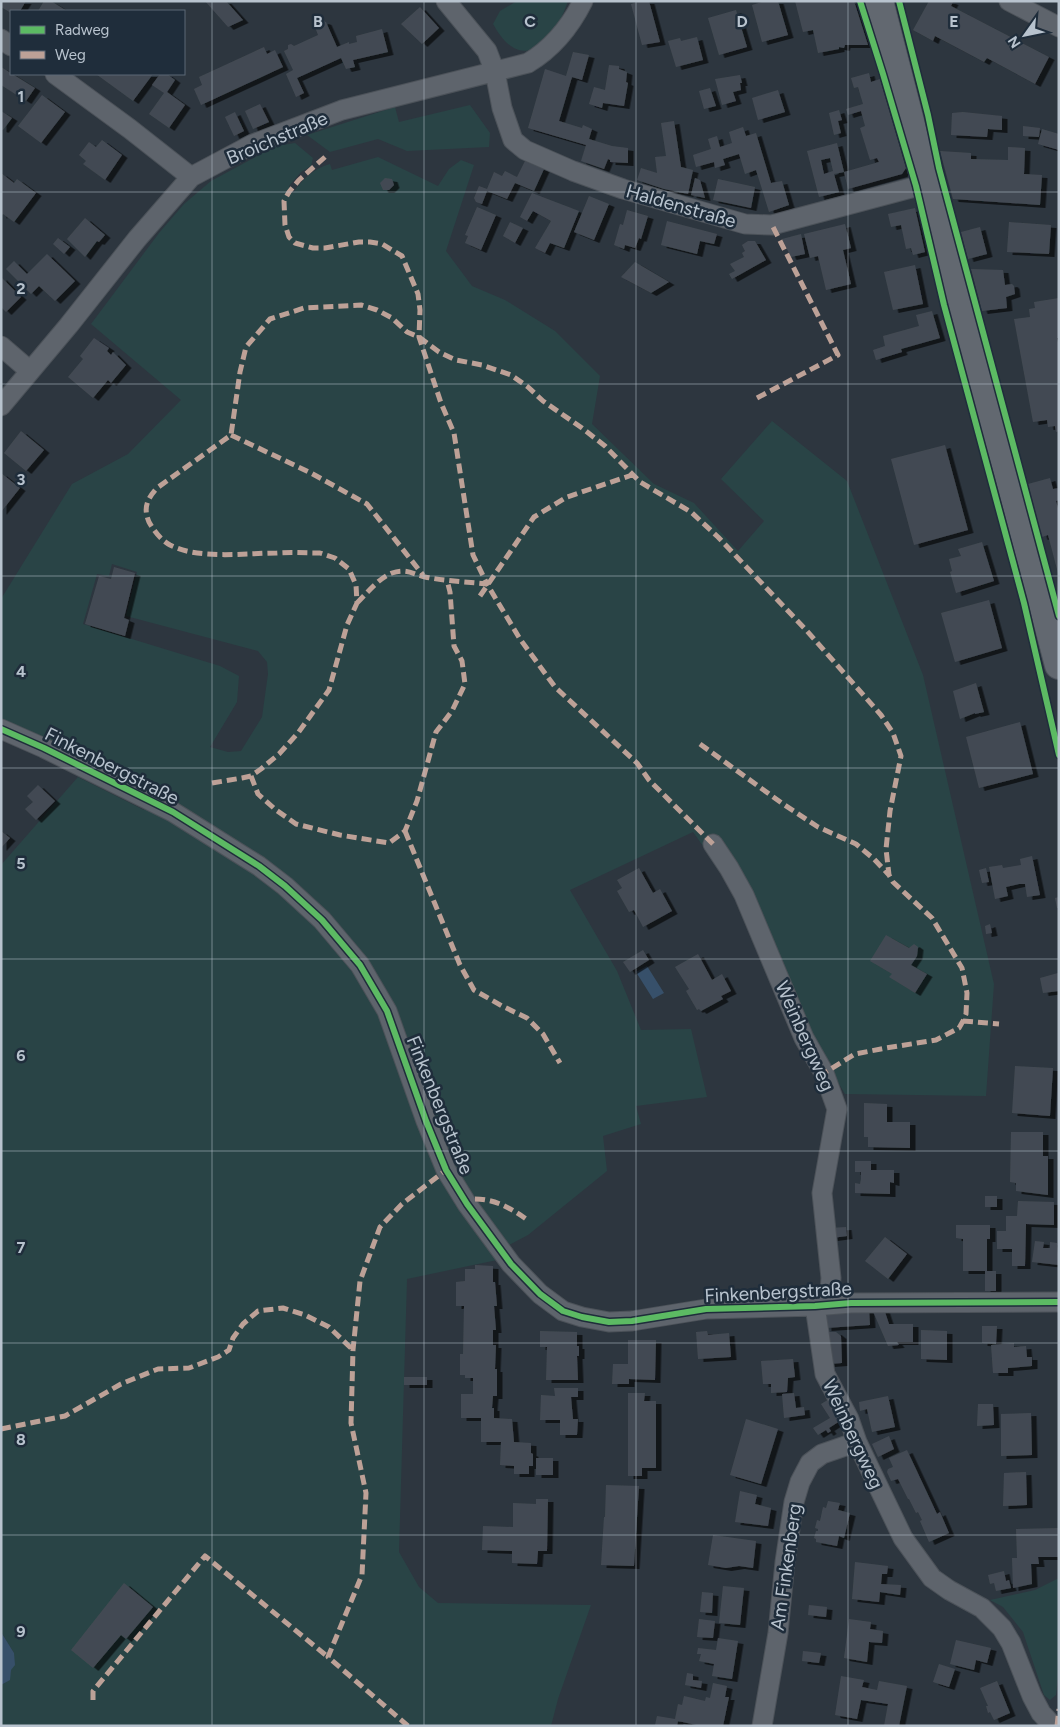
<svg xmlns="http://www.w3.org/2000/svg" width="1060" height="1727" viewBox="0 0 1060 1727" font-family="Figtree,sans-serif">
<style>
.green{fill:#294446;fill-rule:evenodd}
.water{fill:#37506a}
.building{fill:#434a52;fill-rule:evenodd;filter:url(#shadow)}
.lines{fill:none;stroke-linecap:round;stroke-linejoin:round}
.minor-casing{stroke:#4c5259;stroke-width:21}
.secondary-casing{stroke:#4c5259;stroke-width:30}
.minor{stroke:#5e646c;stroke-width:19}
.secondary{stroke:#626870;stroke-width:28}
.quiet{stroke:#bda197;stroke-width:5;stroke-dasharray:10 5;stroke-linecap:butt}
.cycleway-casing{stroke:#1f2d3b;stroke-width:9}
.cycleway{stroke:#5cba63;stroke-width:6}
.grid{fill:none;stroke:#b8c3ce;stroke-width:1;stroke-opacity:0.55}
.labels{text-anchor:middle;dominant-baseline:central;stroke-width:5;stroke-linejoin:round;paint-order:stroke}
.street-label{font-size:19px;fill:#b8c3ce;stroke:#1f2d3b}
.grid-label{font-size:16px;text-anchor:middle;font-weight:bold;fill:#b8c3ce;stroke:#1f2d3b;stroke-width:5;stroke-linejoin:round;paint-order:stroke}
</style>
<defs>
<filter id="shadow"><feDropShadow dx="5.5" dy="3" stdDeviation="0" flood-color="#0009"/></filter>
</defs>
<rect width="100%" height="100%" fill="#2d363f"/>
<path class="green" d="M517,1H568C564,12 559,24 553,34C551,38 545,41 541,44C519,61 504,43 493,24L500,11Z
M470,105L490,133L489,147L407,151L378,139L330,152L307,135L395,107L399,122Z
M295,143L313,158L311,166L301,172L289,186L293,193C302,179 315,168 330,164L332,170L378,157L438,186L449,169L461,160L474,165L446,251L472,286L505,300L555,331L600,376L592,424L654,484L694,503L738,551L764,521L721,479L772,421L847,481L923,675L994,984L986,1096L845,1094L801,1020L743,873L708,853L693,832L570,890L617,971L641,1030L691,1029L707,1097L636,1106L641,1124L603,1136L607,1171L528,1235L509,1245L497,1260L407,1279L399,1552L419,1587L438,1603L591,1605L558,1699L551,1726H1V1685L9,1680L14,1653L1,1632V865L78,777L144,810L153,795L1,721V599L72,484L128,454L181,400L91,324L159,233L184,204L211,181L276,146ZM112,564L137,572L126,616L258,651L267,662L268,674L262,717L241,751L228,752L210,747L237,702L239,676L220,666L83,624L97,574L109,576Z
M1059,1578V1669L1056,1695L1050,1700L1044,1695L1023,1632L1003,1607L990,1600L1035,1590Z"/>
<path class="water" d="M647,966L664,993L653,999L636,972Z
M1,1632L14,1653L15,1665L11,1670L10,1680L1,1685Z"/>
<path class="building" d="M1,1H26L20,11H11V13L1,7Z
M44,1H51L67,11H38Z
M205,1H226L243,20L228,27Z
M641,1H649L660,42L642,45L631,4Z
M765,1H778L788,35L762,42L752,5Z
M795,1H854L868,45H845L844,48L839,47V49L818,53L813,30L803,32Z
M929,1H950L953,2L951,6L1049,57L1035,84L987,58L984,62L935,36L933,41L913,30Z
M420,7L439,28L422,44L401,24Z
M736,10L747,47L719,55L708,18Z
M323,21L326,22L337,47L349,42V44L357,42L356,36L382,29L388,52L353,60L355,67L346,69L341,58L297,78L304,93L296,97L286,74L293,70L284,51L288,49V45L291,44L294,46L318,35L315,27V25Z
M697,37L703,60L676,67L668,41L680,38L681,41Z
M264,47L267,54L275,50L283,67L201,105L194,89L202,85L199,77Z
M573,52L589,55L582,80L572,77L559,121L582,128L583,125L592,129L589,139L612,146L628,148V163L610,162V160L608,159L604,169L581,161L586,145L528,128L545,69L566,76Z
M609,65L619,66V69L627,72L626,82L628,83L624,106L603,103L602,108L589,104L594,87L605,90Z
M1,67L35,88L26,101L1,85Z
M869,73L871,82L880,79L906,168L902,174L848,189L844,172L879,162L877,158L870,160L860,128L865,126L861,111L848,115L846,109L863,104L858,87L854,88L851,78Z
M96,74H153L133,101Z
M160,74H167L175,80L167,92L185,105L169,128L149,114L164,93L152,85Z
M740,75L742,83H740L741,90L733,92L736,101L722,105L715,79Z
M710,88L716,106L704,109L699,91Z
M778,90L785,112L758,120L752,98Z
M42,95L65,112L41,143L18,126Z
M260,104L269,122L253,129L245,111Z
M839,110L842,120L838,121L841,133L834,135L829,113Z
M1,111L12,118L3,130L1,129Z
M235,112L244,131L234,136L225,117Z
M963,112L1002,116V130L988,129L987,137L951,135L952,113Z
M674,121L681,167L693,170L688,194L664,189L637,180L641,168L657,173L655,157L666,156L661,123Z
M1023,126L1040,128L1039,137L1023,136Z
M743,127L746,136L756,133L771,183L782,181L789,205L769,212L756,170L745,174L739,154L723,159L725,165L715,168L714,162L696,167L693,155L711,149L708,139L717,136L720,147L732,143L729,132Z
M1042,129L1059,134V150L1038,144Z
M102,140L122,155L105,180L83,164L86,161L79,155L89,142L96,147Z
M837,143L844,172L834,174L839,192L819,197L807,151ZM830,158L833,171L824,174L821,160Z
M1008,147L1025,148L1024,174L1042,175L1040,205L953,199L940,151L971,153V159L1008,160Z
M525,161L544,169L534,191L515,183L507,199L487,191L482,204L476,202L474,198L479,186L487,189L494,172L502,176L505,171L517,177Z
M1,173L14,183L17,179L36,193L14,222L3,214L1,216Z
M385,178L392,179L394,185L389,190H383L380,183Z
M695,178L700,180L705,198L691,195Z
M718,179L755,187L751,208L713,200Z
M532,193L579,211L564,248L550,243L545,253L535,248L551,221L533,211L527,221L520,217Z
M589,196L609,204L594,240L574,232Z
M477,207L496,215L481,250L465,243L468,236L465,235Z
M915,208L925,252L913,255L911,248L906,249L901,225L891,227L888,214Z
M627,210L648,216L641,239L639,238L635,248L625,245L624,249L614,245L620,224L623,225Z
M85,218L105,235L99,242L97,241L85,257L67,239Z
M667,221L717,234L714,244L700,241L697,254L661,245Z
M510,222L523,228L515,243L503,236Z
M1009,222L1051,225L1049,254L1007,252Z
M845,224L851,248L843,250L851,284L826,290L818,256L810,258L804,234Z
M980,227L987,254L968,259L961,232Z
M801,234L805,254L791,257L782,239Z
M58,238L70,247L64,254L53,244Z
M748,241H755L766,260L732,279L729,274L735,271L730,264L744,257L742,253L745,251L742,245Z
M47,254L75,281L55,301L39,286L31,294L6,269L14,261L27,274Z
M635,262L669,282L651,293L621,277Z
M915,265L923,304L893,310L884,272Z
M971,269L1003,270L1005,285L1012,284L1014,286L1015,294L1006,297L1007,308L982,311Z
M1,277L21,297L6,312L1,307Z
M1059,298V338H1057L1059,347V431L1056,432L1055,426L1048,427L1047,420L1033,422L1014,319L1030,317L1029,309L1035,308L1034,302Z
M932,311L940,338L901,349L902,352L876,360L873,350L885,346L883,336L919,326L916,315Z
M94,338L109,348L107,351L111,355L113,352L126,365L111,383L108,380L93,398L68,377L83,359L80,356Z
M21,431L44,450L26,471L4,453Z
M945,445L968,530L914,545L891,459Z
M1,473L20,488L1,512Z
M1050,478L1053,489L1059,488V500L1056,501L1059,512L1058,573L1048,535L1042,537L1028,484Z
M982,542L994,581L956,593L950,572L952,571L949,559L961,556L958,549Z
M114,567L135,573L124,618L129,620L125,636L85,624L99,576L111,579Z
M989,600L1002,648L955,662L941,613Z
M976,683L984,712L975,714V713L960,719L953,691Z
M1020,722L1033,774L979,788L966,737Z
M38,785L55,801L36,820L25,809L33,802L27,796Z
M1,831L10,838L1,848Z
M1032,856L1040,895L1027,897L1025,884H1019L1006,887L1008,896L995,899L989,867L1002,865L1003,868L1021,865L1020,859Z
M639,868L653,893L660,889L672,911L643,927L634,910L629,912L617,891L622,888L617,880Z
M986,868L989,882L982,883L979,870Z
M1059,897V908H1057L1055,898Z
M990,924L992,933L986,934L985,926Z
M886,935L909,948L914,944L918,947L917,956L911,965L927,974L915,993L889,977L892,974L870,961Z
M643,950L649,960L630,972L623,962Z
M698,954L712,980L722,974L731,991L721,996L723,999L701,1011L699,1009L697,1010L686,991L689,989L675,967Z
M1058,973L1059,991L1043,993L1040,978Z
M1015,1066L1053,1068L1050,1116L1012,1113Z
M864,1103L887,1104V1122H910V1148L868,1147V1137H864Z
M1011,1132H1043V1156H1048V1195L1016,1191V1183L1010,1182Z
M855,1161H871V1170H894V1183L890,1182V1194L855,1193V1183L860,1184L861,1179V1172H855Z
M985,1196H997V1207H985Z
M1018,1201L1054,1202V1225L1026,1224L1025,1266H1012V1249H997V1231H1006V1216H1017Z
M956,1225H990V1239H987V1271H996V1291H985V1271H963V1239L956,1238Z
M846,1227L847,1236L832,1238L831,1228Z
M885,1237L907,1254L888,1279L865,1261Z
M1035,1241L1044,1242L1043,1248H1050V1242L1057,1243L1059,1265L1032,1262Z
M475,1265L493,1266V1282H495L497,1306H494L496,1330H493V1345H496L495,1369H497V1396H493L492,1408H494V1418L512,1419L514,1442L531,1443V1453L533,1454V1466H529V1474H514V1466L500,1465L501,1442H481V1418H461V1394H473V1378H465V1375H460V1354H463L464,1306H456V1282L465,1281V1269H475Z
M869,1309L870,1325L826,1328L825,1310Z
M872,1309H884L889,1324H913V1342H897L899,1345L888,1346Z
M982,1326H997L996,1344L982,1343Z
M921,1330L947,1331V1360L921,1359Z
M540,1331L577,1332V1346H579V1356H577L578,1380H546L547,1347H540Z
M707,1331L708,1335L729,1333L731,1357L698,1359L696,1332Z
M827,1332H836L841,1336L842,1363L829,1364Z
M628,1340H656L655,1380L629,1379V1384H612L613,1364H628Z
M1014,1343V1347L1026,1346L1027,1357H1032V1366L1008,1368V1373H993L991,1345Z
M793,1359L795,1377L788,1378L787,1392L771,1393V1384H763L761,1361Z
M404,1377H427V1385H404Z
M554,1388H578V1397H571L573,1419H578L577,1435H560V1420H540L541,1395L555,1396Z
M628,1393H645L644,1401H656V1468H642V1476H628Z
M794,1393L796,1408L804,1407L805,1415L784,1418L782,1394Z
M888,1396L895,1427L872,1432L867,1409L860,1411L859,1402Z
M831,1398L843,1419L829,1428L831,1431L828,1433L826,1430L818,1435L813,1428L830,1418L821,1404Z
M978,1404H993L994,1425L977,1426Z
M1031,1413L1032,1455L1001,1456V1414Z
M746,1419L778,1429L761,1484L730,1475Z
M889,1436L894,1449L878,1457L872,1444Z
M907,1450L937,1514L940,1512L949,1533L929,1542L920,1521L922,1520L918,1512L916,1513L909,1499H908L898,1479L891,1481L887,1472L888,1469L893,1467L889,1458Z
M536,1458H553V1475H536Z
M1026,1472L1027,1505L1003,1506L1004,1473Z
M606,1485L639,1486L634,1566L601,1565L604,1517H605Z
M740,1491L757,1495L755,1504L771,1508L768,1526L735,1522Z
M536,1499H548L547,1551H538L537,1564L512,1563V1551L482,1550L483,1526L513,1527V1503L536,1504Z
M828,1501L840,1503L838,1510L850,1513L844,1538L839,1536L837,1546L816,1542V1539L814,1538L816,1531H818V1529L815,1528L817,1520L820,1521L823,1507L826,1508Z
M1059,1528V1557H1038L1039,1564H1031L1032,1584L1013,1588L1012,1558H1017L1016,1529Z
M713,1535L756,1541L753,1568L739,1566L726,1568L708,1565Z
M855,1562L888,1566L887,1574H882L881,1584L901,1585L900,1595L880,1592L879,1602L852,1599Z
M1004,1571L1006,1581L1009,1580L1011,1588L996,1591L994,1583L990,1584L988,1575Z
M124,1583L153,1607L126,1639L121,1635L93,1668L71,1650Z
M723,1586L744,1588L740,1625L719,1623Z
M702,1592L713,1593L712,1613L700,1612Z
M809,1605L827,1607L826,1617L808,1615Z
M699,1619L715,1621L713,1638L697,1637Z
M849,1619L871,1622L870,1629L883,1631L882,1643L869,1642L867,1662L844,1658Z
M718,1638L738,1641L732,1679L712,1676L714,1664L699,1661L701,1654H697L698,1648L716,1650Z
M956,1640L991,1648L987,1663L976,1660L974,1670L950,1664Z
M803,1651L821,1653L819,1663L802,1661Z
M939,1664L955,1669L949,1687L933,1682Z
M687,1673L693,1674V1680L702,1681L701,1688L685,1685Z
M841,1676L864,1680L862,1687L877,1690L879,1681L907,1686L899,1726H884L888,1704L861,1700L857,1719L835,1715Z
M997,1681L1010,1713L994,1720L990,1712L988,1713L986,1706H988L980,1688Z
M713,1683L727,1686L725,1697H729L723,1726H701L678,1721L677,1726L655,1725L657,1716L675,1719L678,1704L682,1705L684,1696L705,1701L706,1697L710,1698Z"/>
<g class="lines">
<defs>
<path id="minor" d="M446,1L487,51L495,72L502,108L513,140L525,150L573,171L623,189L745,224L772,225L926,184
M1009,1L1059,27
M1,39L11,46
M55,74L130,129L191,177
M1,346L30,371
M1,406L69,325L137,239L191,177L253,144L342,110L528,63C553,48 570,27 583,1
M1,729L44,748L173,812L259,866L285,886L322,920L360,965L387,1011L426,1121L446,1170L467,1204L511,1264L540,1294L563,1311L582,1317L609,1322L632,1321L706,1309L815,1306L851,1303L1059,1302
M713,844L729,868L744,895L804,1038L824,1073L837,1109L822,1193L831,1278L830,1290L815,1306
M815,1306L825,1374L849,1419L857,1442L903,1538L932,1578L949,1590L982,1608L1002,1628L1011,1643L1032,1696L1041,1713L1053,1726
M762,1726L778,1633L785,1562L794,1502L800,1482L810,1463L822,1454L857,1442"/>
<path id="secondary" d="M879,1L926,184L1008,472L1059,665"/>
</defs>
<use href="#minor" class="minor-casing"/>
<use href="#secondary" class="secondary-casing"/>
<use href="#minor" class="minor"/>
<use href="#secondary" class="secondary"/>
<path class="quiet" d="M325,157L299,180L289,192L284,201L285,225L289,237L295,243L313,248H325L359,242H370L382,244L402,256L418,294L420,310L419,337L441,403L454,433L473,555L487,584
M757,398L838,355L772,225
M231,435L311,473L367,504L423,575
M480,596L534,517L567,497L632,475
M357,603C367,593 379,578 392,573C406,568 413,574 425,577C445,581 467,582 487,584L520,639L555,687L637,763L649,780L713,844
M700,744L783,804L818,827L856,844L874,859L889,875
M251,776L258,794L276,810L296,824L340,835L389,843L405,831L417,801L436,732L452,711L465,684L462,661L454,646L450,592L447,580
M212,783L242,778L251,776L261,769L279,754L298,733L329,690L347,625L357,603L356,585L349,569L335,558L320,553C306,553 292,552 277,553C246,553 199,560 170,545C161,540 154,531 149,522C143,508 147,499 157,488L231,435L240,372L246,347L270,319L304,308L361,305L377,310L392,318L407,332L419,337L439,352L456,360L482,365L511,375L528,387L543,401L582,428L605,446L640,482L691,512L718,537L807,631L881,715L893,733L901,756L890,811L886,849L889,875L893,882L932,918L962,968L967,993L966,1014L963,1021L959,1028L936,1040L886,1048L855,1054L824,1073
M405,831L460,965L474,990L502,1006L527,1018L543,1034L560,1063
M963,1021L999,1024
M475,1199C496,1199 512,1209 529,1221
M1,1429L65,1416L121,1384L158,1369L189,1368L218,1357L229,1350L233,1338L243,1324L258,1311L283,1308L305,1315L329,1327L353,1350
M93,1700V1691L205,1556L328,1657
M408,1726L328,1657L362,1575L366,1493L351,1423L353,1350L360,1281L380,1227L402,1204L446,1170
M1057,1726L1059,1709"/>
<defs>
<path id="cycleway" d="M860,1L883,74L916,186L944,305L1024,603L1059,755
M899,1L928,115L939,168L1059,616
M1,729L44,748L173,812L259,866L285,886L322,920L360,965L387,1011L426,1121L446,1170L467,1204L511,1264L540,1294L563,1311L582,1317L609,1322L632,1321L706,1309L815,1306L851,1303L1059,1302"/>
</defs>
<use href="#cycleway" class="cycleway-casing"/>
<use href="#cycleway" class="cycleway"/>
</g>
<path class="grid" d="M212,1V1726M424,1V1726M636,1V1726M848,1V1726M1,192H1059M1,384H1059M1,576H1059M1,768H1059M1,959H1059M1,1151H1059M1,1343H1059M1,1535H1059"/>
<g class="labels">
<g class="street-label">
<text transform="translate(277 138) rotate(-23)">Broichstraße</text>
<text transform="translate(681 206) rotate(16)">Haldenstraße</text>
<text transform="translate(112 766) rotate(27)">Finkenbergstraße</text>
<text transform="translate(805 1036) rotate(66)">Weinbergweg</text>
<text transform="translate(440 1105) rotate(68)">Finkenbergstraße</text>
<text transform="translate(778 1292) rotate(-3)">Finkenbergstraße</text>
<text transform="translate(853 1434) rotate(65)">Weinbergweg</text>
<text transform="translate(786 1567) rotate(-82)">Am Finkenberg</text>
</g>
</g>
<g class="grid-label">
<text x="318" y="27">B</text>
<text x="530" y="27">C</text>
<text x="742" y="27">D</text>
<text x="954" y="27">E</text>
<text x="21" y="102">1</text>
<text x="21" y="294">2</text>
<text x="21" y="485">3</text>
<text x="21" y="677">4</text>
<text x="21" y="869">5</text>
<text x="21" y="1061">6</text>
<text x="21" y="1253">7</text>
<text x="21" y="1445">8</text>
<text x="21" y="1637">9</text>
</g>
<rect width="1060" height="1727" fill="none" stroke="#b8c3ce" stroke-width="5"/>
<rect x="10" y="10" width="175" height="65" fill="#1f2d3b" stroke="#5c6976"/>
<rect x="20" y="26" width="25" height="8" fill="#5cba63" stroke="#5c6976"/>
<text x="55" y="35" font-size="15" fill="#b8c3ce">Radweg</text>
<rect x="20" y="51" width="25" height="8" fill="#bda197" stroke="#5c6976"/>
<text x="55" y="60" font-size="15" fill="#b8c3ce">Weg</text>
<g transform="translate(1025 35) rotate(237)" stroke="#1f2d3b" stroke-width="4" paint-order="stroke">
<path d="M0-4L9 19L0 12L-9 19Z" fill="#b8c3ce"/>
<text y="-8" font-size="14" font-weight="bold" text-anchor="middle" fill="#b8c3ce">N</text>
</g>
</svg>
